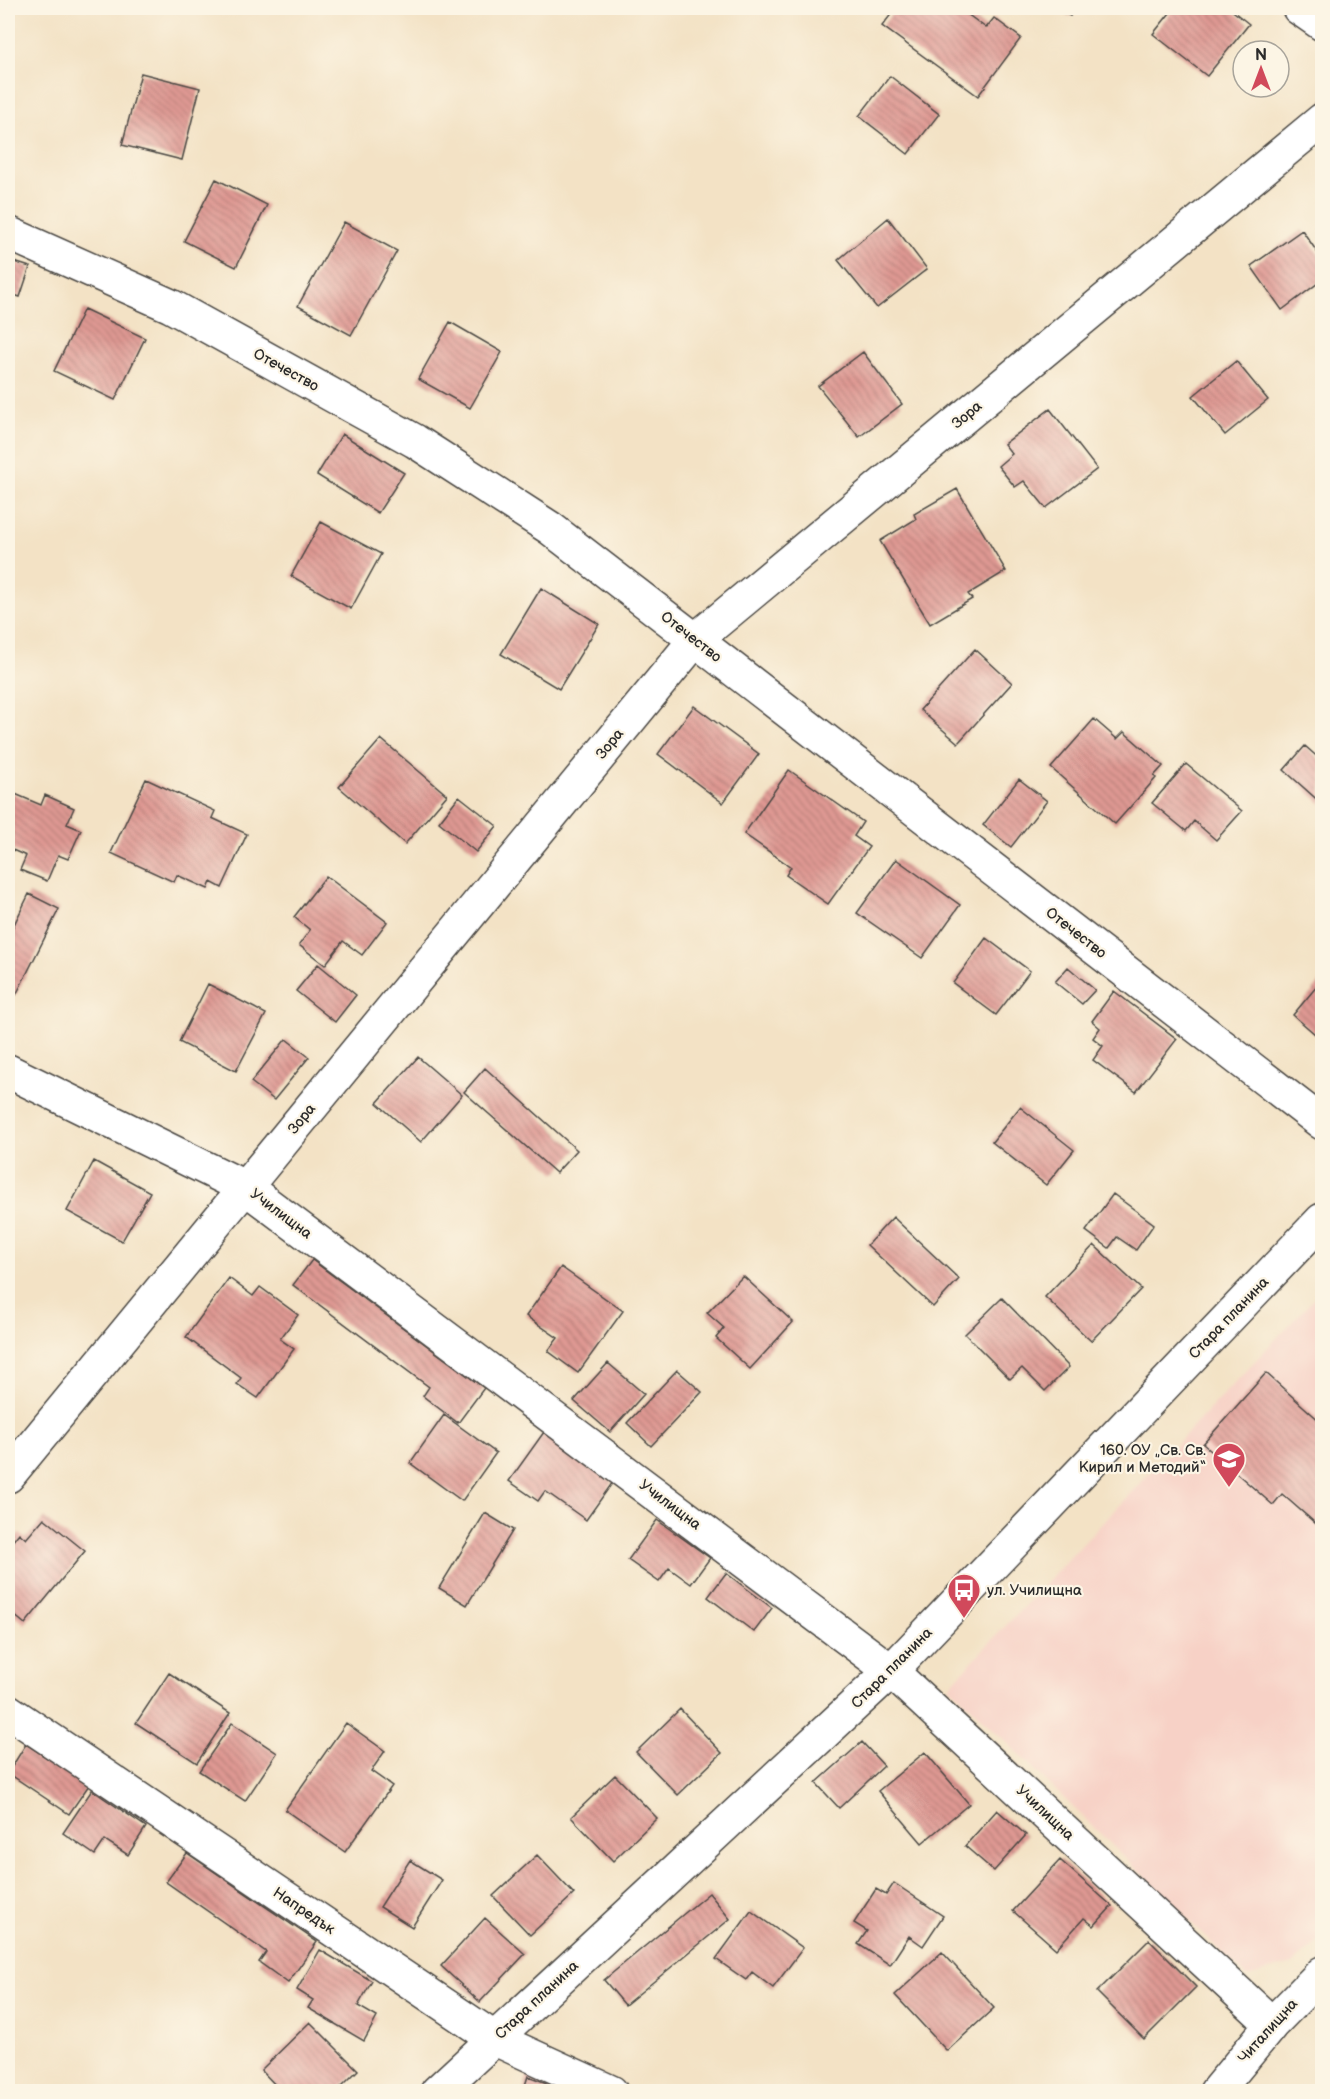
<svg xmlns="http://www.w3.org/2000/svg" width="1330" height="2099" viewBox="0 0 1330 2099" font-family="'Balsamiq Sans',sans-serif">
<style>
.built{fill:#f7d1c6}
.building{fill:url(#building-back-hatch)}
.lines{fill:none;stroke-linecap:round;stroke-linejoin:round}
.minor-casing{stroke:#494642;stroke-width:36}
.tertiary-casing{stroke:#494642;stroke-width:36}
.minor{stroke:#fff;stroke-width:33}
.tertiary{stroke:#fff;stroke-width:33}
.labels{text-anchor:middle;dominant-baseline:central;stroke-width:4.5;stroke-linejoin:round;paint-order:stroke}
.street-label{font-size:15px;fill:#2b2b2b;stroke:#fcf5e5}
.poi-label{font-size:15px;fill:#2b2b2b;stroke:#fcf5e5;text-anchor:end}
</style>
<defs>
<pattern id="building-back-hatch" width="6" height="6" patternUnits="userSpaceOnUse" patternTransform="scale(1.5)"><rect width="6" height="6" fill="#df9993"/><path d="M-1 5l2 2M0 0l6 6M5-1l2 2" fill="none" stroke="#b57d78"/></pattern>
</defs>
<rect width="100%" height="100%" fill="#fcf5e5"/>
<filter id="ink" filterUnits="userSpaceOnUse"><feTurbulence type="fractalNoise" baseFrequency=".0167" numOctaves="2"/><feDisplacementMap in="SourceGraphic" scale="12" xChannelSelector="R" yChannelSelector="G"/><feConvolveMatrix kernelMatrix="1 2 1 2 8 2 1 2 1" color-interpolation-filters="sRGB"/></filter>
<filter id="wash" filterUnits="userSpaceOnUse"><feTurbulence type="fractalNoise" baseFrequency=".008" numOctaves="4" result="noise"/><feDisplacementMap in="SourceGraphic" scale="24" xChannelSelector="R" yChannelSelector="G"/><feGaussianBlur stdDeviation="1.35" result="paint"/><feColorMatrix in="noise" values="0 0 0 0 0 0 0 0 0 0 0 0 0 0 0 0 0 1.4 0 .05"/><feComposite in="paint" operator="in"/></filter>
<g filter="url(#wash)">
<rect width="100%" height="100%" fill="#f3e2c5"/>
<path class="built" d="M1322,1290V1938L1293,1964L1247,1977L949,1686Z"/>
<g id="blocks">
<path class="building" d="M896,8H959L986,28L994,18L1021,38L978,96L882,26Z
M1054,8H1075L1070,16Z
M1174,8H1229L1249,24L1207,76L1153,34Z
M141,73L200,88L182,160L122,145Z
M890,76L939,114L908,154L859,116Z
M216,179L267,205L236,267L184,241Z
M888,218L927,269L877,308L838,260Z
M344,222L397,251L351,335L298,306Z
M1302,230L1322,259V280L1282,310L1251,266Z
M8,260L30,267L20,297L8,293Z
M84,309L145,338L115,400L54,371Z
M450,322L502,352L470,408L418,379Z
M863,352L902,404L859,437L818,386Z
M1236,361L1268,400L1225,435L1193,396Z
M1050,409L1097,469L1046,508L1024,481L1015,487L998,466L1012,454L1004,444Z
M342,434L404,473L378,513L317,475Z
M957,489L1006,571L968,594L972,599L930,624L880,541L916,519L914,514Z
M321,522L381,554L351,609L291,576Z
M541,588L599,624L559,689L501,654Z
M975,649L1012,683L958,743L920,710Z
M694,706L759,754L723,803L658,754Z
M1094,719L1117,739L1124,732L1163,766L1154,776L1156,778L1115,824L1051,768Z
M381,739L447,795L405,844L339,787Z
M1305,746L1322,761V804L1284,770Z
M1186,764L1242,811L1216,840L1194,821L1186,831L1152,803Z
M789,770L863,822L854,836L869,847L828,904L786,875L791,867L744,834Z
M146,779L215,811L212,818L247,834L222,888L211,882L208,889L177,875L174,882L111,853Z
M1019,779L1047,801L1011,847L983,825Z
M8,791L41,805L45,795L74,808L67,824L81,830L68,859L58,855L47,881L20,870L26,856L8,848Z
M459,796L497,826L476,852L439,822Z
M896,859L960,905L922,958L857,913Z
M326,876L387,922L362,955L343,941L325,965L299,945L310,930L294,917Z
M29,894L59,909L16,995L8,991V937Z
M986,938L1030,971L996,1015L953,983Z
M318,964L356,995L335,1022L296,991Z
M1068,967L1095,990L1082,1004L1055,982Z
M1322,980V1040L1293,1015Z
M208,984L266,1014L236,1071L179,1042Z
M1114,991L1177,1039L1136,1092L1093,1060L1103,1046L1093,1038L1100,1028L1092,1021Z
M286,1039L309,1057L274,1100L251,1082Z
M418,1057L462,1095L421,1142L377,1103Z
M485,1068L577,1150L556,1173L464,1092Z
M1020,1107L1074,1150L1046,1185L992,1142Z
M94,1161L150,1192L122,1241L67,1211Z
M1113,1194L1154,1224L1136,1250L1117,1237L1109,1248L1086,1231Z
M893,1217L959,1279L933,1307L867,1245Z
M1094,1245L1141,1289L1091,1341L1045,1297Z
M312,1260L484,1388L458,1423L423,1396L429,1387L293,1285Z
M561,1267L623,1311L578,1373L548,1351L558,1338L526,1316Z
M743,1276L793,1322L750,1369L716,1338L724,1328L707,1313Z
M229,1278L253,1296L260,1287L298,1315L280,1339L294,1349L258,1398L237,1384L241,1378L186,1337Z
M1002,1298L1069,1367L1045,1391L1022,1368L1010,1379L965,1334Z
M608,1363L644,1394L610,1432L574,1401Z
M677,1370L702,1392L651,1446L627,1423Z
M1266,1373L1322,1423V1529L1282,1494L1273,1505L1203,1444Z
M444,1415L496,1453L462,1501L410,1463Z
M544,1432L613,1482L586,1520L545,1491L538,1501L509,1481Z
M485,1513L513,1530L467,1605L439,1588Z
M44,1518L85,1551L25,1624L8,1610V1547L19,1533L26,1539Z
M657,1520L710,1558L691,1584L669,1568L659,1582L628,1560Z
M726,1573L772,1608L754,1632L708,1597Z
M169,1673L230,1713L197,1763L136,1723Z
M680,1709L722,1753L678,1795L636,1752Z
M232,1723L277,1753L245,1801L199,1771Z
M346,1723L385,1751L371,1771L392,1786L345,1852L285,1810Z
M862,1742L884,1766L839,1808L816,1783Z
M26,1744L89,1785L69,1814L8,1773Z
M925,1752L969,1804L922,1843L878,1791Z
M615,1775L657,1818L613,1861L571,1817Z
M92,1790L146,1827L128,1855L105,1840L95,1855L63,1833Z
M997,1810L1026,1835L994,1871L965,1846Z
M187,1853L317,1942L288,1983L259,1962L266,1952L166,1882Z
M537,1855L574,1894L530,1935L493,1896Z
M410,1860L442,1880L412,1927L380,1907Z
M1060,1860L1112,1906L1094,1926L1084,1918L1056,1949L1013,1911Z
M894,1883L943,1916L923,1946L909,1936L890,1965L858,1944L867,1931L854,1923L876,1889L886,1895Z
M709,1893L730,1919L625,2005L604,1980Z
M751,1911L803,1948L773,1988L752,1972L746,1980L716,1959Z
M485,1918L525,1954L480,2002L441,1966Z
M1149,1940L1196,1987L1144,2039L1097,1992Z
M320,1950L372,1981L358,2006L377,2017L364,2041L308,2008L313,2000L297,1990Z
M942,1952L994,2008L947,2051L895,1995Z
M310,2022L358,2070L336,2092H282L261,2070Z
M528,2076L568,2091V2092H523Z"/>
</g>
</g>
<g filter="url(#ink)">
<use href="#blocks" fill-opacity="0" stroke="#494642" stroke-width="1.5"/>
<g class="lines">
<defs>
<path id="minor" d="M1299,8L1322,24
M8,233L171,306L415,441L550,528L1322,1123
M8,1071L246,1188L891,1671L1272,2024
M8,1476L695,640L1322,120
M8,1711L495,2039L611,2092
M1216,2092L1272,2024L1322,1973"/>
<path id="tertiary" d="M437,2092L891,1671L1322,1220"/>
</defs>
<use href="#minor" class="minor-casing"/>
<use href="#tertiary" class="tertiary-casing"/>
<use href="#minor" class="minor"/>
<use href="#tertiary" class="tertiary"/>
</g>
</g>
<defs>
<symbol id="school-pin" viewBox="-11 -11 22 30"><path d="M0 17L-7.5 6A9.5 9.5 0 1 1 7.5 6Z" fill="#d1495b" stroke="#fcf5e5"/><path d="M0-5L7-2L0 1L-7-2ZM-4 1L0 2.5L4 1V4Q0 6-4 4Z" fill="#fff"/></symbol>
<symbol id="bus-pin" viewBox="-11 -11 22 30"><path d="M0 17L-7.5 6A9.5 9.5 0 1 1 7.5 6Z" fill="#d1495b" stroke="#fcf5e5"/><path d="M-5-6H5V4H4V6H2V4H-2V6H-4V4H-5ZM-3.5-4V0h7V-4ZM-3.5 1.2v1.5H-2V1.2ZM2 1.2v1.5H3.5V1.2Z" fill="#fff"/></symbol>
</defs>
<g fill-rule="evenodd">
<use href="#school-pin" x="1210" y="1440" width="38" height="52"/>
<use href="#bus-pin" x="945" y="1571" width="38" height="52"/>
</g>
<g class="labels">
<g class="street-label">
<text transform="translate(286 370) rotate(29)">Отечество</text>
<text transform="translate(967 415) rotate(-40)">Зора</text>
<text transform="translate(691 637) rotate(38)">Отечество</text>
<text transform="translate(610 744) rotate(-51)">Зора</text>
<text transform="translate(1076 933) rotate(38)">Отечество</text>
<text transform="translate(302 1119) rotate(-51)">Зора</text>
<text transform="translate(281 1214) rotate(37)">Училищна</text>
<text transform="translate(1229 1318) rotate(-46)">Стара планина</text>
<text transform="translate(670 1505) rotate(37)">Училищна</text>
<text transform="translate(892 1668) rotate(-45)">Стара планина</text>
<text transform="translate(1045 1813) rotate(43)">Училищна</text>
<text transform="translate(304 1911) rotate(34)">Напредък</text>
<text transform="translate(537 2000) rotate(-43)">Стара планина</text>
<text transform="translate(1268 2031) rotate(-48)">Читалищна</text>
</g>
<g class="poi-label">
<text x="1206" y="1450">160. ОУ „Св. Св.<tspan x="1206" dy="17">Кирил и Методий“</tspan></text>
<text x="987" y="1590" text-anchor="start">ул. Училищна</text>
</g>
</g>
<rect width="1330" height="2099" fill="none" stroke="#fcf5e5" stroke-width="30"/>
<g transform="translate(1261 69)"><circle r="28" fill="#fcf5e5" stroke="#a8a49b" stroke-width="1.5"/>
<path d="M0-4.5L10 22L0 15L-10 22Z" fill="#d1495b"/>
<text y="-9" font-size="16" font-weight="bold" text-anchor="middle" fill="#2b2b2b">N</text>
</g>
</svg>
